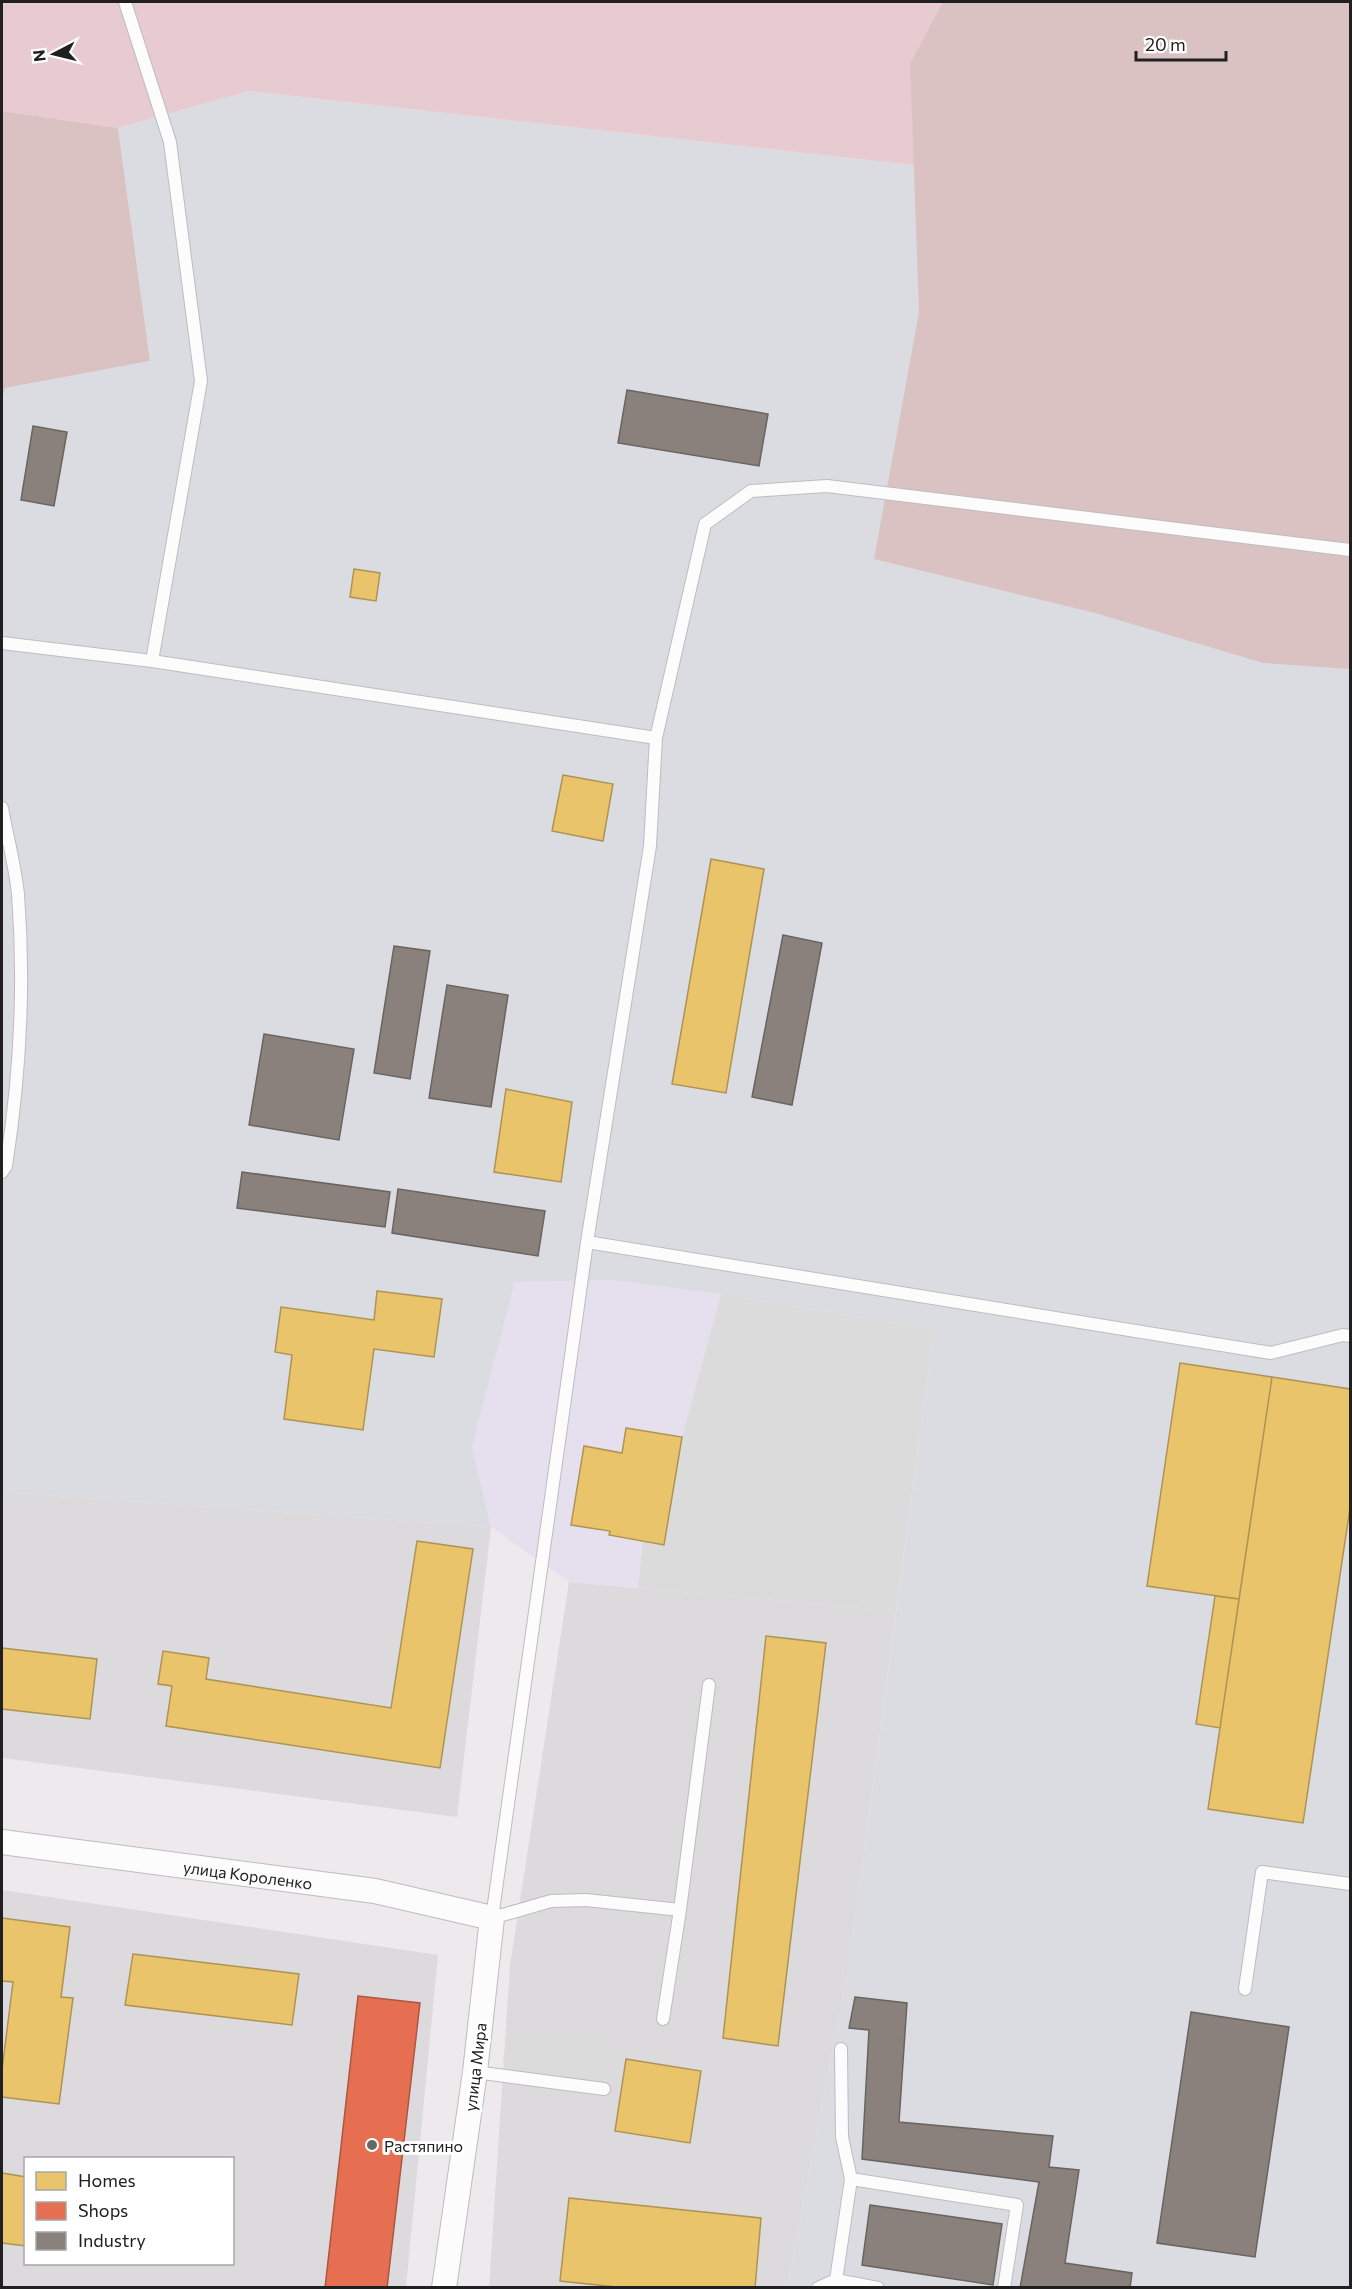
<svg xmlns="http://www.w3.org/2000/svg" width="1352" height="2289" viewBox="0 0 1352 2289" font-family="Commissioner,sans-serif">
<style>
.residential{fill:#dcdadd;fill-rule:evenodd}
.commercial{fill:#e6e0ee}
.industrial{fill:#dbdce2}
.grass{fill:#e8cbd1}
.forest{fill:#dac2c3}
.parking{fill:#dcdbdc}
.homes{fill:#e9c46a;stroke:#ad9354;stroke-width:1.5}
.shops{fill:#e76f51;stroke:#ab5742;stroke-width:1.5}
.industry{fill:#8a817c;stroke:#6a6460;stroke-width:1.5}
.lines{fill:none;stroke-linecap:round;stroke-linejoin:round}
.lane-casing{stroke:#bebcbe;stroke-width:14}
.street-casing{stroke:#bebcbe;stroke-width:26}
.lane{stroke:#fcfcfc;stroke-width:12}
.street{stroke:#fcfcfc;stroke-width:24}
.poi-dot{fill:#686668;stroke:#fff;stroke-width:2}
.labels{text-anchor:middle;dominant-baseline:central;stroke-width:6;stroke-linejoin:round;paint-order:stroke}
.street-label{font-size:16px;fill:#202020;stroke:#fff}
.poi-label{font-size:16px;fill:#202020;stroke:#fff;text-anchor:start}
</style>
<rect width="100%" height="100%" fill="#ede9ed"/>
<path class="residential" d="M2,1492L491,1527L457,1817L2,1758Z
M569,1582L896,1611L849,1965L787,2287L489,2288L510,1966Z
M2,1890L438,1955L406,2287H2ZM26,2158H232V2264H26Z"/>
<path class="commercial" d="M611,1280L721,1294L682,1437L664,1545L643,1542L638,1588L569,1582L491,1527L472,1447L515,1282Z"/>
<path class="industrial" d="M1350,2V2287H787L849,1965L934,1329L721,1294L611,1280L515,1282L472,1447L491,1527L2,1492V399L5,388L150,361L118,128L249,91L1117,188Z"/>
<path class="grass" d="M2,2H1148L1118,188L249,91L118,128L2,111Z"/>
<path class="forest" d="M943,2H1350V669L1263,663L1095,613L874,559L919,312L910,64Z
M2,111L118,128L150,361L5,388L2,399Z"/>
<path class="parking" d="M721,1294L934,1329L896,1611L638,1588L643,1541L663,1545L682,1437Z
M508,2029L616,2044L611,2078L503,2063Z"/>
<path class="homes" d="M354,569L380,573L376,601L350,597Z
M563,775L613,784L603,841L552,831Z
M711,859L764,869L726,1093L672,1084Z
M506,1089L572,1102L561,1182L494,1172Z
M377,1291L442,1299L434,1357L374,1349L363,1430L284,1419L292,1355L275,1352L281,1307L374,1320Z
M1180,1363L1272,1377L1239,1599L1147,1586Z
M1272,1377L1350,1389V1508L1303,1823L1208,1809Z
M626,1428L682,1437L664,1545L609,1535L610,1531L571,1525L584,1446L622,1453Z
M417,1541L473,1549L440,1768L166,1726L172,1686L158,1684L163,1651L209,1658L206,1679L391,1708Z
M1215,1596L1239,1599L1220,1728L1196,1724Z
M766,1636L826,1643L778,2046L723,2038Z
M2,1648L97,1659L90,1719L2,1709Z
M2,1918L70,1927L61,1997L73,1998L59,2104L2,2097V2070L13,1982L2,1981Z
M133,1954L299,1974L292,2025L125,2005Z
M626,2059L701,2071L690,2143L615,2131Z
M2,2173L26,2177V2246L2,2243Z
M569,2198L761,2218L755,2288H626L560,2281Z"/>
<path class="shops" d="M358,1996L420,2003L387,2288H325Z"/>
<path class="industry" d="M627,390L768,414L759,466L618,443Z
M33,426L67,432L54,506L21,500Z
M783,935L822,943L792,1105L752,1097Z
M394,946L430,951L410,1079L374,1073Z
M447,985L508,995L491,1107L429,1098Z
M264,1034L354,1049L339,1140L249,1125Z
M242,1172L390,1192L385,1227L237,1208Z
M398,1189L545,1211L538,1256L392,1233Z
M855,1997L907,2003L899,2122L1053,2136L1049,2167L1079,2170L1065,2263L1132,2273L1130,2288H1020L1039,2182L862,2159L869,2030L849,2028Z
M1191,2012L1289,2027L1255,2257L1157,2243Z
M870,2205L1002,2224L993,2285L862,2265Z"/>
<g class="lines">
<defs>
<path id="lane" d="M125,2L170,142L201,381L152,661
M2,643L152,661L656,738
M2,808C7,836 15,865 18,894C25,985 20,1076 6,1166L2,1172
M587,1242L1271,1353L1343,1335L1350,1336
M709,1685L680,1910L586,1900L551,1901L492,1918L587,1242L650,846L656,738L705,524L751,491L827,486L1350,550
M1245,1989L1262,1872L1350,1884
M663,2019L680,1910
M841,2049L842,2137L851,2179L1017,2205L1004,2288
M475,2072L604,2089
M836,2280L851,2179
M818,2288L836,2280L878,2288"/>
<g id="street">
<path id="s1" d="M2,1842L375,1891L492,1918L475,2072L444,2288"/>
</g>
</defs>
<use href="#lane" class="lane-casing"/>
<use href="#street" class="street-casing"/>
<use href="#lane" class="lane"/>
<use href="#street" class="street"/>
</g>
<circle class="poi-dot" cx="372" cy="2145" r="6"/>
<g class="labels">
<g class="street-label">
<text stroke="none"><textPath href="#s1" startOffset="248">улица Короленко</textPath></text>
<text transform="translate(475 2067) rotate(-83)">улица Мира</text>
</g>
<g class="poi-label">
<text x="384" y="2145">Растяпино</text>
</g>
</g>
<rect width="1352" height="2289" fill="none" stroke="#202020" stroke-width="6"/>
<rect x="24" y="2157" width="210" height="108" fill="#ffffff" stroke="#a6a6a6" stroke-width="1.5"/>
<rect x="36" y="2172" width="30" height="18" fill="#e9c46a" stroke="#a6a6a6" stroke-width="1.5"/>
<text x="78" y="2187" font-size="18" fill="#202020">Homes</text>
<rect x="36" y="2202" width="30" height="18" fill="#e76f51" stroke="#a6a6a6" stroke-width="1.5"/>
<text x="78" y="2217" font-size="18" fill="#202020">Shops</text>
<rect x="36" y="2232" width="30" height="18" fill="#8a817c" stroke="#a6a6a6" stroke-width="1.5"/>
<text x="78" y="2247" font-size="18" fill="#202020">Industry</text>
<g transform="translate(54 54) rotate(263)" stroke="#ffffff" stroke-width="4.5" paint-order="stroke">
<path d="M0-4.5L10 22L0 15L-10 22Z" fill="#202020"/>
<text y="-9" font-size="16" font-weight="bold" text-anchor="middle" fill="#202020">N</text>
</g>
<path d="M1136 51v9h90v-9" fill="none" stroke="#202020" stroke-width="3"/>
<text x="1145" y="51" font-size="18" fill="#202020" stroke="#ffffff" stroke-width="4.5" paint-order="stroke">20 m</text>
</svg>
